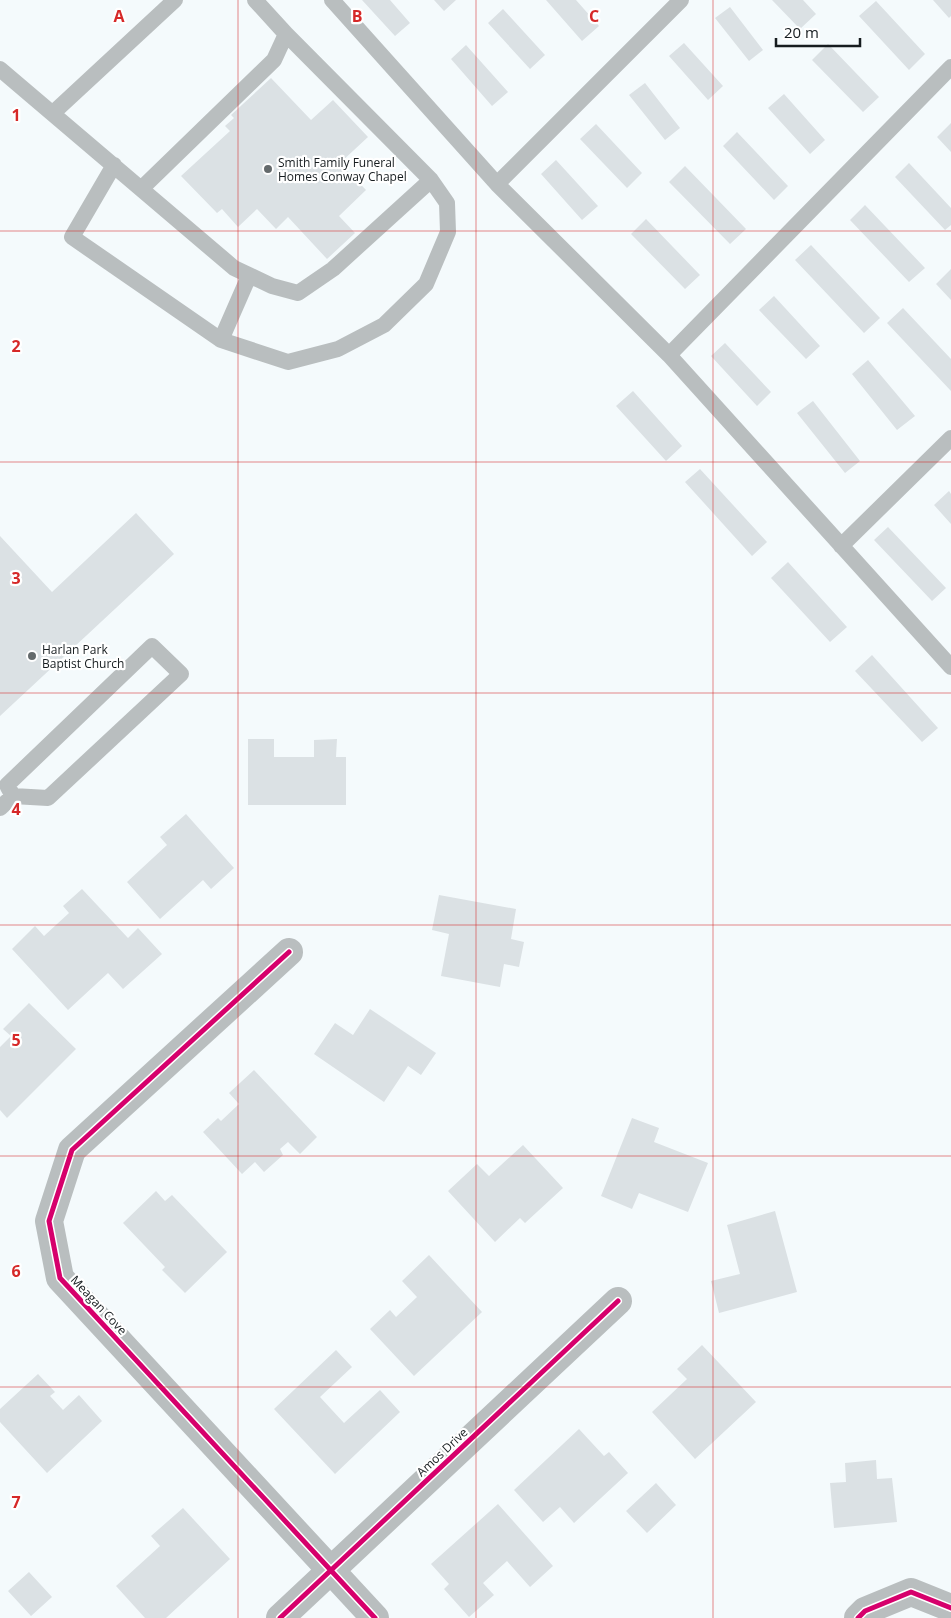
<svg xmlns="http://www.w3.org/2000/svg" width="951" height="1618" viewBox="0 0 951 1618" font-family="'Open Sans',sans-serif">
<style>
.building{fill:#dbe1e4}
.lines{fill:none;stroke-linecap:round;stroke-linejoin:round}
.service{stroke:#b9bebf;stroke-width:16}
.minor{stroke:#b9bebf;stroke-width:28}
.cycleway-casing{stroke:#fff;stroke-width:8}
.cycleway{stroke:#d6006c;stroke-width:5}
.grid{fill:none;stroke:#d62828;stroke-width:1;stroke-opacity:0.55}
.poi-dot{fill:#646a6c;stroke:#fff;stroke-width:2}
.labels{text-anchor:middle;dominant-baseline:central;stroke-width:4.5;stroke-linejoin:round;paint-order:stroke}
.poi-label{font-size:12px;fill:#161c1f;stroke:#fff;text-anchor:start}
.street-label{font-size:12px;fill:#161c1f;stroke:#fff}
.grid-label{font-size:16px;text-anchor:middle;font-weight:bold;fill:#d62828;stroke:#fff;stroke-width:4.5;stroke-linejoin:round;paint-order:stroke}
</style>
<rect width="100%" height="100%" fill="#f4fafc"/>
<path class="building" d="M362,0H390L410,23L395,36Z
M434,0H456L444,11Z
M546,0H576L599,26L582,41Z
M772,0H803L816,14L800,29Z
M933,0H951V16L949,18Z
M876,1L925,54L909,70L859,16Z
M730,7L763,50L749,61L715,18Z
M503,9L545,55L530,69L488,23Z
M684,43L723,86L708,100L669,56Z
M828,44L879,97L863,112L812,60Z
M466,45L508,92L492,106L451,59Z
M271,78L311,120L333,100L368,137L340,163L366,190L339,216L355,233L327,259L288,217L276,229L257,209L238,227L222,209L217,213L181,176L230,131L225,126L234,118L231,115Z
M645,83L680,128L665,140L629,95Z
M784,94L825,140L810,154L768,108Z
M951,123V152L937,137Z
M596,124L642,173L627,188L580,139Z
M737,132L788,186L774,200L723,146Z
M556,160L598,206L582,220L541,174Z
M909,163L951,208V225L945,230L895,177Z
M685,166L746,229L730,244L669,182Z
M865,205L925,268L909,282L850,220Z
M646,219L700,275L685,289L631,234Z
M811,245L880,318L864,333L795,260Z
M951,269V300L936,284Z
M774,296L820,346L806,359L759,310Z
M903,308L951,359V391L887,323Z
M725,343L771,392L757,406L711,356Z
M868,360L915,416L897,430L852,374Z
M633,391L682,446L666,461L616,406Z
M813,401L860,461L845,473L797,413Z
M700,469L767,542L752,556L685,482Z
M949,491L951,494V524L934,505Z
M136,513L174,554L0,716V536L52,592Z
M888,527L946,588L932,601L874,540Z
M788,562L847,627L830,642L771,578Z
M872,655L938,728L922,742L855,671Z
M248,739H274V757H314V740L337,739L336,757H346V805H248Z
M186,814L234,868L211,889L203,880L160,919L127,882L167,845L160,837Z
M82,889L128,938L138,928L162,954L123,989L108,973L68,1010L12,949L35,926L44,936L69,913L63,906Z
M439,895L516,909L511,939L524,942L519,967L504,964L500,987L441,976L449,934L432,930Z
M29,1003L76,1049L7,1118L0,1110V1047L11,1036L3,1029Z
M370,1009L436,1053L421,1075L408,1066L384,1102L314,1054L335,1023L353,1035Z
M254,1070L317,1137L300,1154L288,1142L280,1149L283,1155L264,1172L255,1162L242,1174L203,1132L218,1118L221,1121L239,1104L229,1093Z
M632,1118L659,1128L654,1142L708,1163L688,1212L639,1193L632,1209L601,1196Z
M523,1145L563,1188L525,1223L520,1218L495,1242L448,1191L477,1164L489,1176Z
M156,1191L165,1201L172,1195L227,1252L185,1293L162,1270L165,1267L123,1223Z
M775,1211L797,1292L719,1313L711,1281L740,1274L727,1225Z
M429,1255L482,1312L414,1376L370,1329L390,1310L396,1317L417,1297L402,1281Z
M702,1345L756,1402L695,1459L652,1412L687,1379L677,1369Z
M336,1350L352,1367L320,1397L344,1423L380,1390L400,1412L335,1474L274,1409Z
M38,1374L55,1392L50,1396L63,1410L79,1395L102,1421L47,1473L0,1422V1409Z
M579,1429L604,1456L609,1452L628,1473L574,1523L560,1507L543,1522L514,1490Z
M876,1460L877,1479L892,1478L897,1522L834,1528L830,1483L846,1482L845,1463Z
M656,1483L676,1505L647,1533L626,1511Z
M498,1504L553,1566L530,1587L507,1561L483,1583L494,1595L469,1617L444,1589L449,1584L431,1564Z
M183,1508L230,1559L166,1618H145L116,1586L160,1546L151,1536Z
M29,1572L52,1597L31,1616L8,1591Z"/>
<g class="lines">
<path class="service" d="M332,0L497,184L669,355L951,667
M0,69L234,268L272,286L298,293L333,269L431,180
M53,113L175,0
M114,165L72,237L221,340L288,362L338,349L384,325L426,284L448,232L447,203L431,180L286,34
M497,184L681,0
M142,188L274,60L286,34L255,0
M221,340L249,276
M669,355L951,67
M841,546L951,438
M7,785L152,646L181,674L48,798L13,796
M0,808L13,796L8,787"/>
<path class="minor" d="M289,952L72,1150L49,1221L60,1278L375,1618
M280,1618L618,1301
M858,1618L865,1611L911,1592L951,1608"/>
<defs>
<path id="cycleway" d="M289,952L72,1150L49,1221L60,1278L375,1618
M280,1618L618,1301
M858,1618L865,1611L911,1592L951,1608"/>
</defs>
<use href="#cycleway" class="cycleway-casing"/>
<use href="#cycleway" class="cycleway"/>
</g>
<path class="grid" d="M238,0V1618M476,0V1618M713,0V1618M0,231H951M0,462H951M0,693H951M0,925H951M0,1156H951M0,1387H951"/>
<g class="poi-dot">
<circle cx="268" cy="169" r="5"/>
<circle cx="32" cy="656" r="5"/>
</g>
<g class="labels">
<g class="poi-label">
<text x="278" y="162">Smith Family Funeral<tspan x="278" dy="14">Homes Conway Chapel</tspan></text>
<text x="42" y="649">Harlan Park<tspan x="42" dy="14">Baptist Church</tspan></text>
</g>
<g class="street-label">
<text transform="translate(99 1305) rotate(47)">Meagan Cove</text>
<text transform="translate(442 1452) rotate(-43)">Amos Drive</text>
</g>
</g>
<g class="grid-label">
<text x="119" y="22">A</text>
<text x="357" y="22">B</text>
<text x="594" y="22">C</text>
<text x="16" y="121">1</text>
<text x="16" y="352">2</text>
<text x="16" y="584">3</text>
<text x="16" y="815">4</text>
<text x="16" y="1046">5</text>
<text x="16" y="1277">6</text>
<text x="16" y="1508">7</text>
</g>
<path d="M776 38v8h84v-8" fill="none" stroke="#161c1f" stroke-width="2.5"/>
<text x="784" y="38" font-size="15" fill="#161c1f" stroke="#ffffff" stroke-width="4" paint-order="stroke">20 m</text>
</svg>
